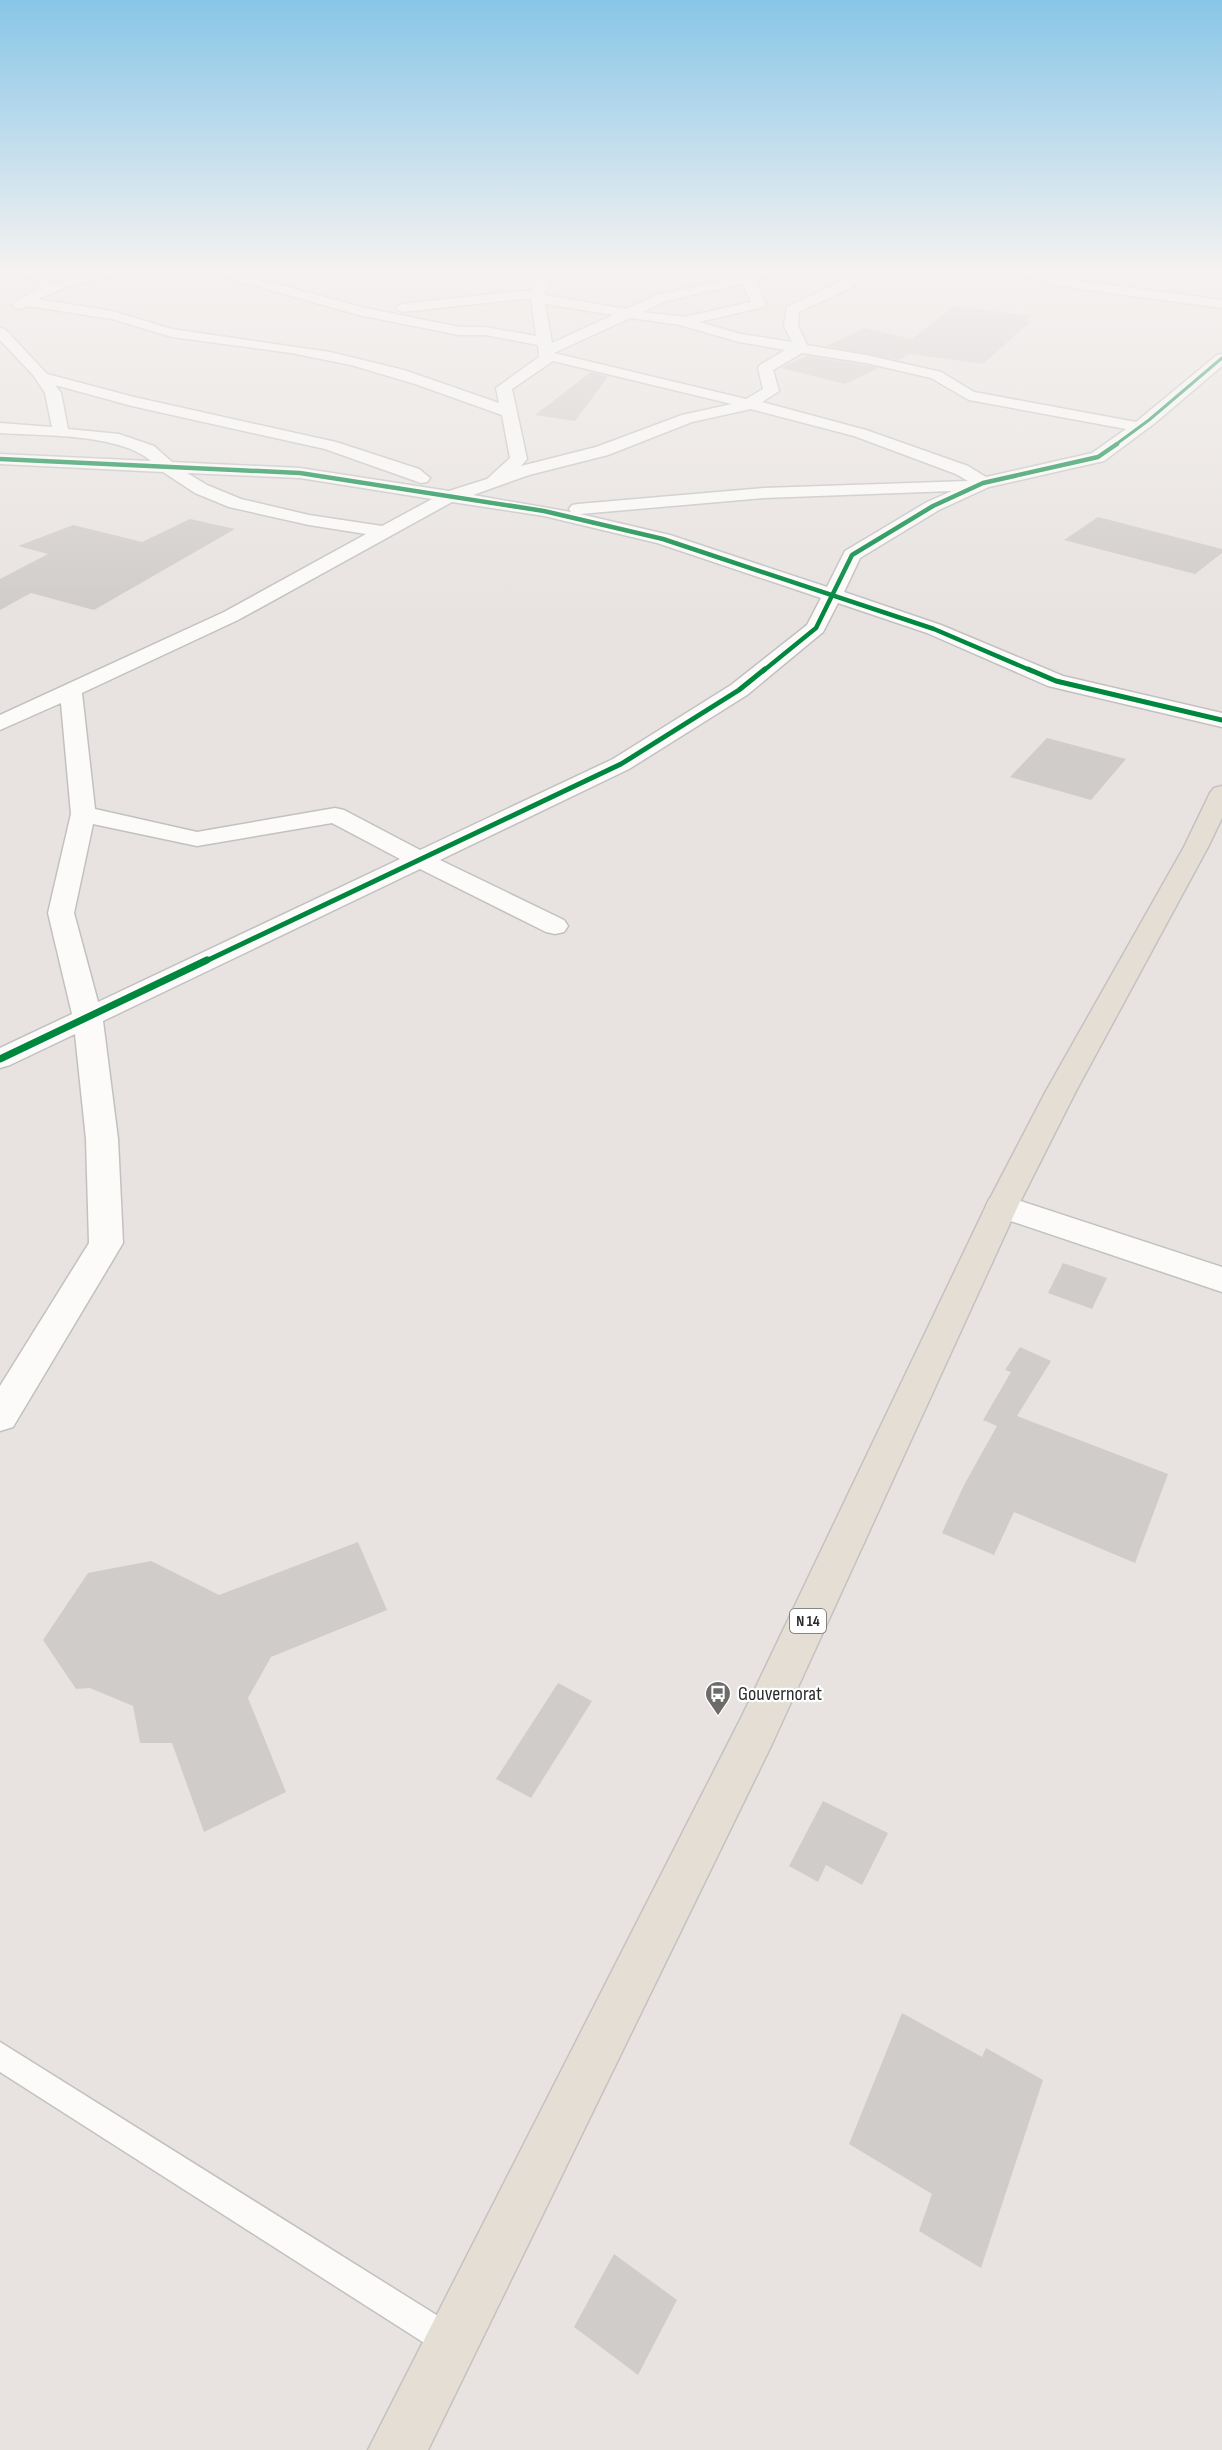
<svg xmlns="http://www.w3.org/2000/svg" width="1222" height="2450" viewBox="0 0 1222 2450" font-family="'Sofia Sans Condensed',sans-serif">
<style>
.building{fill:#cfccca}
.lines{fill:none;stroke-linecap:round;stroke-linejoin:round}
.service-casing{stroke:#c2c1c1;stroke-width:3}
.minor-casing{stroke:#c2c1c1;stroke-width:3}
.primary-casing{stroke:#c4c2c1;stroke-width:3}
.service{fill:#fcfbfa;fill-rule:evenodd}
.minor{fill:#fcfbfa;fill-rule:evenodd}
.primary{fill:#e5ded5;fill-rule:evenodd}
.cycleway-far3-casing{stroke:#fff;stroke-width:4.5}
.cycleway-far2-casing{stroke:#fff;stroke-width:7}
.cycleway-far1-casing{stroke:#fff;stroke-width:8}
.cycleway-casing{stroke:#fff;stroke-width:10}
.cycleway-far3{stroke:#00873e;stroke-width:3}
.cycleway-far2{stroke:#00873e;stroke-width:4.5}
.cycleway-far1{stroke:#00873e;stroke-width:5}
.cycleway{stroke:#00873e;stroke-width:7}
.labels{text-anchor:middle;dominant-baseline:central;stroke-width:4.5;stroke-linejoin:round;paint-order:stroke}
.shield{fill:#fff;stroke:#6a6a6a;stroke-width:1.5}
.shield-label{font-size:15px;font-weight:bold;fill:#2a2a2a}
.near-poi-label{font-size:20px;fill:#2a2a2a;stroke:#fff;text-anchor:start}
</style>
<rect width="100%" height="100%" fill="#e8e3e0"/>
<path class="building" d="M954,306L1031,316L1025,321L1030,322L983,364L910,354L898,360L827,346L864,328L912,339Z
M806,356L866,365L879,368L845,384L781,368Z
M591,372L608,377L575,421L535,415Z
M1098,517L1222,549V553L1195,574L1064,540Z
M190,519L235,529L94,610L31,593L0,610V579L48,554L18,546L73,525L142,542Z
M1047,738L1126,759L1091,800L1010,777Z
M1063,1263L1107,1278L1092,1309L1048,1293Z
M1020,1347L1051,1361L1017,1416L1168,1474L1135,1563L1014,1512L994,1555L942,1533L964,1485L997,1426L983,1420L1011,1372L1005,1370Z
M358,1542L387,1610L271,1657L248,1698L286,1792L204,1832L172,1743H140L133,1706L90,1688L76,1689L43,1640L88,1573L151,1561L219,1595Z
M558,1683L592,1701L531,1798L496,1779Z
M823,1801L888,1833L862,1885L826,1865L818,1882L789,1866Z
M902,2013L982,2057L986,2048L1043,2080L981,2268L919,2231L932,2194L849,2144Z
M614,2254L677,2300L638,2375L574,2327Z"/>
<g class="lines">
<defs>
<path id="service" d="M0,2042L462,2331L466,2342L462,2353L451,2357L440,2353L0,2072Z"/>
<path id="minor" d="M0,270H25L47,273L52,283L104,270H132L131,273L75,284L37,299L112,311L172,329L330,352L404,370L499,403L496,388L539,357L538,345L485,335H459L359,315L209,273L208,270H226L361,307L459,327H485L536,336L531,298L402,312L395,308L402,304L532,290C540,274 548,270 566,270L549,281L544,295L626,309L657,295L746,275L747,270H759V271L788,270L787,273L758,279V287L766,304L764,307L699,322L741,334L792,342L784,326L787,307L842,281L858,270H871L852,287L799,312L798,326L807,345L866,355L941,372L974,392L1136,422L1217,355L1222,354V366L1155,423L1104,461L989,487L939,510L860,558L844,592L941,625L1063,676L1222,713V727L1048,686L927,633L838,603L823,632L747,695L629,769L440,860L564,920L568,926L564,932L555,934L546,932L420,869L103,1021L118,1139L123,1243L13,1427L0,1431V1386L89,1243L86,1139L75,1034L10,1065L0,1068V1048L72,1014L48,913L71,814L61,703L0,730V715L224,612L366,534L309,525L229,507L195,493L163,472L0,464V454L151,461C119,433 41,436 0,433V423L52,427L45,393L33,375L0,340V328L5,329L47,374L134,397L336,442L419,469L430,478L427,482L421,483L325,449L132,406L55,385L61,393L68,429L119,434L154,446L172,462L300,468L449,491L487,479L510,458L502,415L415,384L351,365L291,353L172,337L112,319L28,306L20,309L15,308L13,305L15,302L41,287L37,279L0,273ZM745,283L744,287L751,302L684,317L643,312L666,301ZM545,304L613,315L552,343ZM630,318L680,325L739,342L785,350L760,365L758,368L763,389L746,399L554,353ZM802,353L866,363L931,378L969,400L1126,429L1092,453L986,477L968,466L866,430L762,402L779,391L773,370ZM553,361L732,404L682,415L596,447L521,466L527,459L512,389ZM751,409L854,436L956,474L968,481L764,488L578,504L572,505L569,509L571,512L473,495L529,475L608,455L692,422ZM187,473L300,478L432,499L382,526L309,515L241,499L207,485ZM952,491L927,502L845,551L827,587L670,535L580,514L764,498ZM452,502L544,516L657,543L821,598L807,625L731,685L613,759L420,850L344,810L335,808L197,832L95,809L82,693L238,620ZM332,823L400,859L98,1002L74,913L93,824L197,846Z
M1016,270H1035L1059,278L1222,300V308L1059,286L1017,273Z
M1002,1195L1222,1267V1292L990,1214L986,1206L990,1198Z"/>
<path id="primary" d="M1222,786V818L1208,847L1076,1091L1018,1206L772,1744L428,2450H368L742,1716L986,1206L1046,1091L1184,847L1210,793L1214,788Z"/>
</defs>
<use href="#service" class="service-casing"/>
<use href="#minor" class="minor-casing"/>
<use href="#primary" class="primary-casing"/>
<use href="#service" class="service"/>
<use href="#minor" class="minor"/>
<use href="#primary" class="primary"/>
<defs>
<path id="cycleway-far3" d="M1115,445L1149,420L1222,358"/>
<path id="cycleway-far2" d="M0,459L300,473L544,511L663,539L934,629L1032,671
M763,671L816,628L852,555L933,506L983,483L1098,457L1117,444"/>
<path id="cycleway-far1" d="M1028,669L1056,681L1222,720
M204,962L621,764L739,690L765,669"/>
<path id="cycleway" d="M0,1059L207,960"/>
</defs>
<use href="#cycleway-far3" class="cycleway-far3-casing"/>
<use href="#cycleway-far2" class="cycleway-far2-casing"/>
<use href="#cycleway-far1" class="cycleway-far1-casing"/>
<use href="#cycleway" class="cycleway-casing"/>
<use href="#cycleway-far3" class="cycleway-far3"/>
<use href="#cycleway-far2" class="cycleway-far2"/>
<use href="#cycleway-far1" class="cycleway-far1"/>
<use href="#cycleway" class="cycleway"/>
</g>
<linearGradient id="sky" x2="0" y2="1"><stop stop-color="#88c6e7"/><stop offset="0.44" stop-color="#f5f2f1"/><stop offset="1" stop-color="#f5f2f1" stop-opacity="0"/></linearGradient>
<rect width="1222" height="612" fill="url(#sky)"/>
<defs>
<symbol id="bus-pin" viewBox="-11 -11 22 30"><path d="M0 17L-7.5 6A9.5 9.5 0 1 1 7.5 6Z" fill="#6c6b6a" stroke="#fff"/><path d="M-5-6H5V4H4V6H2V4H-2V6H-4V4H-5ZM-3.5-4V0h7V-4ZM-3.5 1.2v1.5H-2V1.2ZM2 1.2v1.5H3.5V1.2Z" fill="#fff"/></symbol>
</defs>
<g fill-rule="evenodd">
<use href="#bus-pin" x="703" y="1679" width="30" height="40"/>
</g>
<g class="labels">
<rect class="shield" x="790" y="1609" width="36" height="24" rx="4.5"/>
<g class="shield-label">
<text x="808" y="1621">N 14</text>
</g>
<g class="near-poi-label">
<text x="738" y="1694">Gouvernorat</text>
</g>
</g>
</svg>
